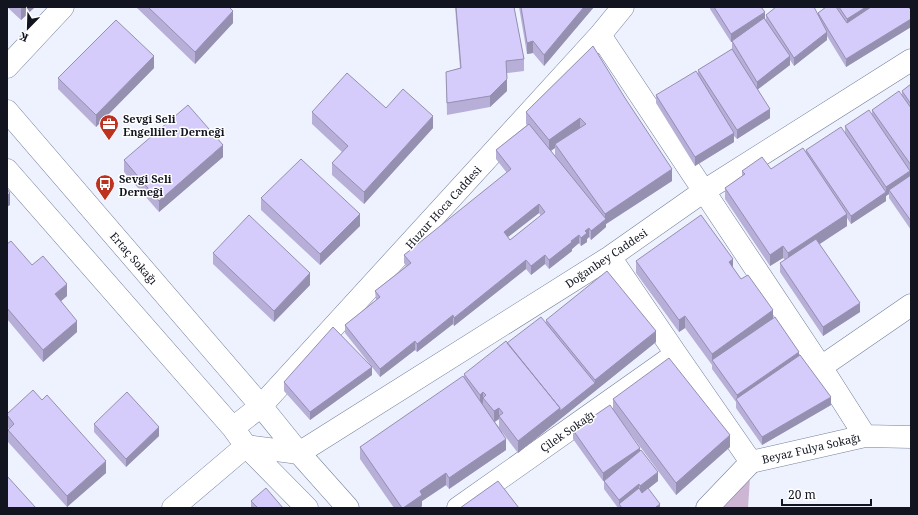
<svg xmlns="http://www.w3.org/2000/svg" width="918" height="515" viewBox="0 0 918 515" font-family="'Noto Serif',serif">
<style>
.green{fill:#cdb5d4}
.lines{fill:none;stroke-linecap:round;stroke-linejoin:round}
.minor-casing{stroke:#757f9a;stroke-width:23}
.tertiary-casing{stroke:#757f9a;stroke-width:23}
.minor{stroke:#fff;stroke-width:22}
.tertiary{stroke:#fff;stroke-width:22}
.wall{fill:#b7afd8;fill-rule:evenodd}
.shaded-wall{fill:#958fb0}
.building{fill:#d5ccfb;stroke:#958fb0;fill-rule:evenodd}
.labels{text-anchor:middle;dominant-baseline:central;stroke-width:3;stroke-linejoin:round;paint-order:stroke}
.poi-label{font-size:11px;font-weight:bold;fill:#121520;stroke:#fff;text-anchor:start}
.street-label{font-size:11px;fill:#121520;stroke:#fff}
</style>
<rect width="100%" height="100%" fill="#edf2fe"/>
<path class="green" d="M751,462L748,508H714Z"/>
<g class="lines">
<defs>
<path id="minor" d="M600,35L821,367L911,305
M7,67L63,7
M610,257L676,354L751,462
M821,367L865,436
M261,406L600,35L623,7
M299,453L610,257L704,191L911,60
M173,508L246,446
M458,508L676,354
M707,508L751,462L865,436L911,437"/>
<path id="tertiary" d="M7,111L261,406L299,453L348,508
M7,170L233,428L246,446L307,508
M233,428L261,406
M246,446L299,453"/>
</defs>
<use href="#minor" class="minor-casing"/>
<use href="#tertiary" class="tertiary-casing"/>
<use href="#minor" class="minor"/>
<use href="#tertiary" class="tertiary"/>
</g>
<path class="wall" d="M7,7H35L21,20Z
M137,7H229L233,23L195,64L137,8Z
M455,7H514L524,59V71L507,73V91L490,107L447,115L446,72L460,68Z
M519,7H594L544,66L533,53L527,54Z
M710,7H761L765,18L766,20V15L818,16V13L826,7H908L911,10V27L846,67L827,36V40L794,66L790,60V65L758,89L770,118L737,139L734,136V142L695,166L656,103V95L698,75V70L732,49V42H731L710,9Z
M593,46L672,181L606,224V227L591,240L589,237L587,239V242L581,246L579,243L572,249V251L549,269L545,264L531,275L526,269L454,326L453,324L417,352L415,350L380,377L345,333V325L376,300L375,291L406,266L404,263V255L507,173L496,159V150L527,125L526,124V112ZM555,148V156L551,151ZM539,213L541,216L510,240L508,237Z
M154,68L96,127L58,89V78Z
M911,84V174L910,172V176L911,175V230L889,198V194L886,196V201L851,224L847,218V226L819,244L860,312L823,336L780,272V263L785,260L783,258L770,266L725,199V188L742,176V171L771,169L806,154V150L845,133V126L872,115V110L902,95V91Z
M386,108L433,128L364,204L332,175V163L342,152L312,124V112Z
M223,157L159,212L124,172V160Z
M261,198L360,226L320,265L261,210Z
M7,244L32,265L67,296L61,301L77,332L43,362L7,319Z
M213,253L310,285L274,322L213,264Z
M636,261L733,268L741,279L773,318L799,355L831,405L762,445L736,408V402L712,369V365L685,328L679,332L636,273Z
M546,320L656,342L518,453L502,432L506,450L449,489L446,485L422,501V506L420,508H394L360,459V447L464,377V374L507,343L546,323ZM499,419V427L495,422Z
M372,375L310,420L284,391V382Z
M613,399L730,447L676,495L624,425L658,481L648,489L660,508H618L604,489V481H603L573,439V430L613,409Z
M7,414L106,473L67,507L8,442V430L9,429L7,426Z
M94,424L159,436L126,467L94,432Z
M251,501L283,508H251Z"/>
<path class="shaded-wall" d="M23,7H35L21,20V9Z
M584,7H594L544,66V55Z
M866,7H880L847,27V19Z
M233,11V23L195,64V52Z
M765,12V21L732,41V42H731V34Z
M911,19V27L846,67V59Z
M827,32V40L794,66V58Z
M533,41V53L527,54V43Z
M154,56V68L96,127V115Z
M790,56V65L757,90V82Z
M507,79V91L490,107V96Z
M770,109V118L737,139V130Z
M433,116V128L364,204V192Z
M580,118V129L555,144V148L549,152V140Z
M734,133V142L695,166V157Z
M223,145V157L159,212V201Z
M672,169V181L606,224V227L591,240V231L605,220V214Z
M910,171V180L889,190V194L886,196V187Z
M886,192V201L851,224V216Z
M10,193V205L7,207V196Z
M539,204V213L504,240V232Z
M360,214V226L320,265V254Z
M847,214V226L788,265V253Z
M589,228V237L587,239V242L581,246V238L585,231Z
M579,235V243L572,249V251L549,269V260Z
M783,246V258L770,266V255Z
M545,255V264L531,275V266Z
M733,259V271L729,262Z
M526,260V269L454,326V318Z
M310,273V285L274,322V311Z
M67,284V296L55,306V294Z
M860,303V312L823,336V327Z
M773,310V322L712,360V366V354Z
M453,315V324L417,352V344Z
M685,316V328L679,332V320Z
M77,321V332L43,362V350Z
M656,331V342L518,453V441L560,408L595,383V380Z
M415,341V350L380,377V369Z
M799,352V360L737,401V395Z
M372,367V375L310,420V412Z
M483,392V403L480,406V395Z
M831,397V405L762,445V437Z
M499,408V419L494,422V411Z
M159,427V436L126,467V459Z
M730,435V447L676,495V483Z
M506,439V450L449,489V478Z
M640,448V456L603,481V473Z
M106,461V473L67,507V496Z
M658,472V481L640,495V486Z
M446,473V485L422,501V506L420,508H403L420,491Z
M639,484V493L619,504V500Z
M660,504V508H656V507Z"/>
<path class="building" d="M148,7H229L233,11L195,52Z
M456,7H514L524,59L506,61L507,79L490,96L447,103L446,72L461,68Z
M521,7H584L544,55L533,41L527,43Z
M714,7H761L765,12L731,34Z
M776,7H814L827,32L794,58L766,15Z
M826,7H836L847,23L871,7H908L911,10V19L846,59L818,13Z
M839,7H866L847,19Z
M764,18L790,56L757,82L732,41Z
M116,20L154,56L96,115L58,78Z
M593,46L625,98L672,169L605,214L555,144L586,124L580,118L549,140L526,112Z
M732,49L770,109L737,130L698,70Z
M696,71L734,133L695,157L656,95Z
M347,73L386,108L403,89L433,116L364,192L332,163L348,146L312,112Z
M911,84V104L902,91Z
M899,91L911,108V165L872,110Z
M188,105L223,145L159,201L124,160Z
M869,110L910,171L886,187L845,126Z
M529,124L606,219L591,231L589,228L585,231L587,233L581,238L579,235L571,241L572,242L549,260L545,255L531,266L526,260L454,318L453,315L417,344L415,341L380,369L345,325L380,297L375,291L411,263L404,255L511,169L496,150ZM539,204L545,212L510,240L504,232Z
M841,127L886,192L851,216L806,150Z
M803,148L847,214L788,253L783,246L770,255L725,188L745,174L742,171L762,157L771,169Z
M301,159L360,214L320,254L261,198Z
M911,175V221L889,190Z
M7,189L10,193L7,196Z
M249,215L310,273L274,311L213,253Z
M701,215L733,259L729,262L741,279L748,275L773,310L712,354L685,316L679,320L636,261Z
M816,239L860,303L823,327L780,263Z
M11,241L32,265L43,256L67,284L55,294L77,321L43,350L7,308V244Z
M607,271L656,331L595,380L546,320Z
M541,317L595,383L560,411V408L507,343Z
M775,317L799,352L737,395L712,360Z
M333,327L372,367L310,412L284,382Z
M506,341L560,408L518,441L499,416L503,413L499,408L494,411L483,398L486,395L483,392L480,395L464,374Z
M800,355L831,397L762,437L736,399Z
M669,358L730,435L676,483L613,399Z
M463,376L506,439L449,478L446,473L420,491L422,495L403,508H402L360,447Z
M33,390L42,400L47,395L106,461L67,496L8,430L14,424L7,415V414Z
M127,392L159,427L126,459L94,424Z
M610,405L640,448L603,473L573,430Z
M641,450L658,472L640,486L639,484L619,500L604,481Z
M7,476L36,508H7Z
M498,481L519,508H460Z
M266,488L283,508H258L251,501Z
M639,488L642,493L648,488L660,504L656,507L657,508H622L619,504Z"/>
<defs>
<symbol id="office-pin" viewBox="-11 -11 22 30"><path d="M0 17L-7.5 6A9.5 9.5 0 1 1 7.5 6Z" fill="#bd3121" stroke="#fff"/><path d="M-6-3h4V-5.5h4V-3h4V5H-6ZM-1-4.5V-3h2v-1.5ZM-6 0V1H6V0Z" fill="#fff"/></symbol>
<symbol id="bus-pin" viewBox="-11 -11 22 30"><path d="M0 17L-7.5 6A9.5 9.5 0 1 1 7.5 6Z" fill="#bd3121" stroke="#fff"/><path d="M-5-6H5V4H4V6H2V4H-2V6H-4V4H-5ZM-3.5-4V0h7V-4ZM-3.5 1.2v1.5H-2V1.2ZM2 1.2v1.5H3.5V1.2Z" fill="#fff"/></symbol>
</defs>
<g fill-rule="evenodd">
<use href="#office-pin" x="98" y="113" width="22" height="30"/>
<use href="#bus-pin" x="94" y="173" width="22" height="30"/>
</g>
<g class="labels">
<g class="poi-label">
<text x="123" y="118">Sevgi Seli<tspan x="123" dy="13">Engelliler Derneği</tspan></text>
<text x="119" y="178">Sevgi Seli<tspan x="119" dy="13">Derneği</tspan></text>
</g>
<g class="street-label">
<text transform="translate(443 207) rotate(-48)">Huzur Hoca Caddesi</text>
<text transform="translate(134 258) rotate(49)">Ertaç Sokağı</text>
<text transform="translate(606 258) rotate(-34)">Doğanbey Caddesi</text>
<text transform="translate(567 431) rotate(-35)">Çilek Sokağı</text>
<text transform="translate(811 448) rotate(-13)">Beyaz Fulya Sokağı</text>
</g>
</g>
<rect width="918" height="515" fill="none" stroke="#121520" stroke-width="16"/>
<g transform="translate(28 28) rotate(203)" stroke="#ffffff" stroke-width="3" paint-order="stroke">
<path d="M0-3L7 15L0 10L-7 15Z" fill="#121520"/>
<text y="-6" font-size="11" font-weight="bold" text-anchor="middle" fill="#121520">K</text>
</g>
<path d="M782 499v6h89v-6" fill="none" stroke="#121520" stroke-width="2"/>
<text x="788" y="499" font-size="12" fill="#121520" stroke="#ffffff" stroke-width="3" paint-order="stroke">20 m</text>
</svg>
